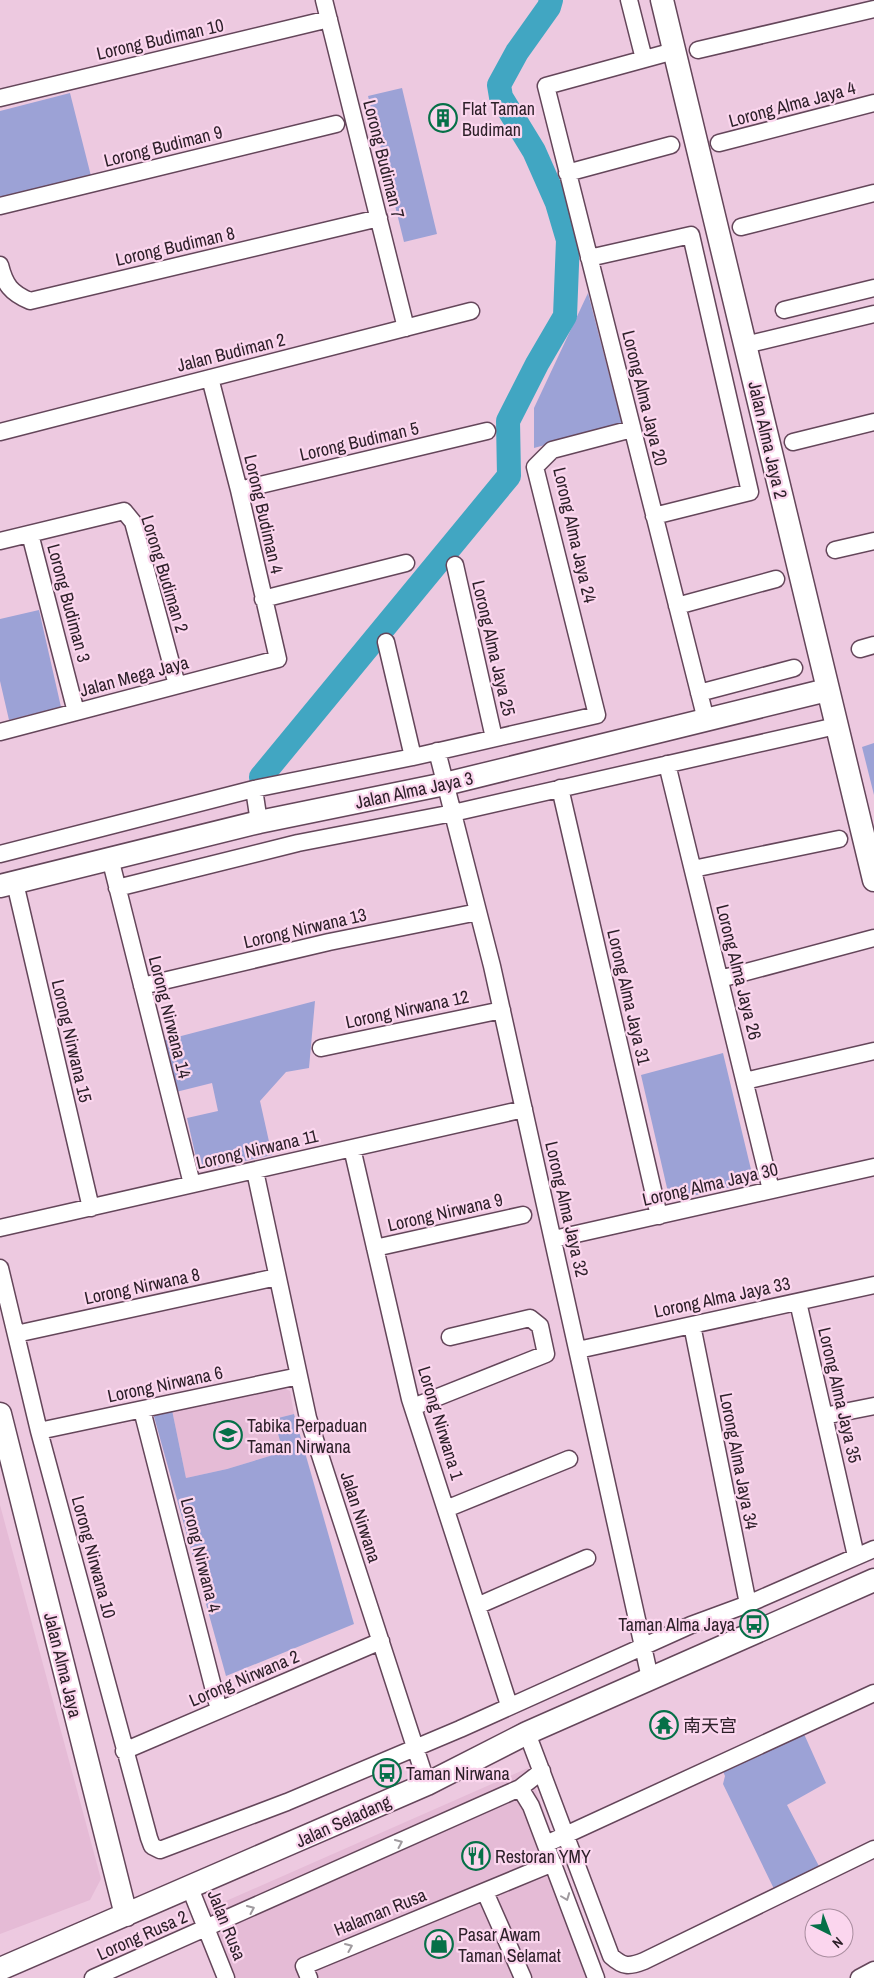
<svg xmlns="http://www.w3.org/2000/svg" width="874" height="1978" viewBox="0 0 874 1978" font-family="'Archivo Narrow','Noto Sans SC',sans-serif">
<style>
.built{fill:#e5bbd6}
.green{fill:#9ca2d6}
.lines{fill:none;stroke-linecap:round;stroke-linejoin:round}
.river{stroke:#41a6c2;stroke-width:24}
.street-casing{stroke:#64465a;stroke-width:19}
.secondary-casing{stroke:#64465a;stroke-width:25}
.street{stroke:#fff;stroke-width:16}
.secondary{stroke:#fff;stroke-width:22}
.oneway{stroke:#a09b9f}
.labels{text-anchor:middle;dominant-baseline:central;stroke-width:4.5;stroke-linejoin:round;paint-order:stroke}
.street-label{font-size:18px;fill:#2d2029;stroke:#fbd6ee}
.poi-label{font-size:18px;fill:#2d2029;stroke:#fbd6ee;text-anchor:start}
</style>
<rect width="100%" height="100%" fill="#edc9e0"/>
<path class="built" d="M271,1383L290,1391L294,1414L274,1419L283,1452L227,1469L186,1478L172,1410Z
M0,1505L101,1879L90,1900L0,1934Z
M528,1768L605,1978H228L201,1912Z"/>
<path class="green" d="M402,88L437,234L404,242L368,96Z
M70,93L91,176L4,198L0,196V111Z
M588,293L622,424L534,448V408Z
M39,610L61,707L9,720L0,681V619Z
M874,743V795L862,747Z
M315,1001L309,1068L286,1072L260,1101L272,1155L208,1169L197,1162L187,1118L218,1111L212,1083L176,1092L162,1041Z
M723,1053L754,1182L670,1201L641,1075Z
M172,1410L186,1478L227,1469L283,1452L274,1419L294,1414L354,1624L226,1676L153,1413Z
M804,1734L826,1783L787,1805L821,1870L775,1891L723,1784L725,1776L722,1769Z"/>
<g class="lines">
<path class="river" d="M261,777L509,476L508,421L537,364L565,316L568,240L557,203L534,151L501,97L499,85L517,52L549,7L551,0"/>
<defs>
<path id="street" d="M324,0L406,328
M629,0L644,59
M698,50L874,9
M674,51L546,86L706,720
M0,98L329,19
M719,143L874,103
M567,173L671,145
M0,206L336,124
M741,227L874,193
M589,258L691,235L750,492L654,516
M0,265C5,285 11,293 30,301L379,218
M784,310L874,288
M745,345L874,314
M0,432L471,311
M793,442L874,422
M239,490L487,431
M30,534L76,712
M0,541L124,511L133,522L177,685
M835,550L874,541
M455,565L494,738
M263,599L406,563
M677,606L776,579
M386,642L413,757
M860,649L874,645
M699,693L794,668
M0,732L278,659L239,490L210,378
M437,751L492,966L650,1678
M667,764L771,1190
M560,788L659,1216
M254,789L259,822
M0,854L254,789L413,757L597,715L535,467L552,450L632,429
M110,858L192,1184
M693,869L839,839
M15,883L91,1208
M117,888L298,843L453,813L836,726
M720,979L874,938
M142,986L329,942L478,912
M321,1048L502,1010
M745,1081L874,1051
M352,1148L410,1399L509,1705
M255,1171L308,1418L427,1784
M0,1228L524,1109
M554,1239L874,1167
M375,1248L523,1215
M0,1268L39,1431L149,1838L152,1846L160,1850L287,1802L460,1729L691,1625L748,1604L874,1549
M798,1302L856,1556
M692,1325L748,1604
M16,1334L277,1277
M578,1350L874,1285
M413,1407L546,1354L540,1326L530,1318L450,1337
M142,1410L219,1710
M824,1416L874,1406
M39,1431L299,1376
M446,1509L569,1459
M477,1606L587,1558
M527,1733L611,1956C623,1967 629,1967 644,1961L874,1849
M124,1751L381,1641
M520,1788L531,1806L596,1978
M546,1844L874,1693
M190,1888L226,1978
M485,1892L523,1978
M93,1978L520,1788L542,1771
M309,1978L304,1966L553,1863
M859,1978L874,1970"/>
<path id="secondary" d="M662,0L874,880
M0,886L259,822L445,784L827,690
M0,1414L126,1915
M0,1969L427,1784L527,1733L874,1580"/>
</defs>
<use href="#street" class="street-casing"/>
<use href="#secondary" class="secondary-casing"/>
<use href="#street" class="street"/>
<use href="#secondary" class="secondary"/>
</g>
<defs><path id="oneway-chevron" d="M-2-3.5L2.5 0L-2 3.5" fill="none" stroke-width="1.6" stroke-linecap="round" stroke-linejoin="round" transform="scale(1.25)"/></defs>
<g class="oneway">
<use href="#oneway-chevron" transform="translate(399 1843) rotate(-24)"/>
<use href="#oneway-chevron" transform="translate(566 1897) rotate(69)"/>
<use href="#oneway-chevron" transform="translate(251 1909) rotate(-24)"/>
<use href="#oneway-chevron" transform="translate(349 1947) rotate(-23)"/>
</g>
<defs>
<symbol id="building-ring" viewBox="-11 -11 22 22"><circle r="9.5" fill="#fbd6ee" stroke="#067048" stroke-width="1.5"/><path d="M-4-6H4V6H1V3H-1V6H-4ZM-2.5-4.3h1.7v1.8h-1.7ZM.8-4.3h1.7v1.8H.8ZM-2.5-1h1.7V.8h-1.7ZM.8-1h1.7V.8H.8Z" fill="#067048"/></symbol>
<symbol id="school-ring" viewBox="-11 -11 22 22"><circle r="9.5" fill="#fbd6ee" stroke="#067048" stroke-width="1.5"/><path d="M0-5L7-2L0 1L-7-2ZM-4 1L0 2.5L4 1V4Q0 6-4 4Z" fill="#067048"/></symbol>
<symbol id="bus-ring" viewBox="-11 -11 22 22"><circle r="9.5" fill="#fbd6ee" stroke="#067048" stroke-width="1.5"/><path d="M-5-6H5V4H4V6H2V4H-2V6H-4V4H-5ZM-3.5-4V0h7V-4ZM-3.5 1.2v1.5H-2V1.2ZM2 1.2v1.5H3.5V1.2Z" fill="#067048"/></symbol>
<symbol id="temple-ring" viewBox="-11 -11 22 22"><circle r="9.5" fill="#fbd6ee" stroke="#067048" stroke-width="1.5"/><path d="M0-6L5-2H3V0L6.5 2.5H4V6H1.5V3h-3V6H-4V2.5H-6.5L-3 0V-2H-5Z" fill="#067048"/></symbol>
<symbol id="restaurant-ring" viewBox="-11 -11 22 22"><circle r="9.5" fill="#fbd6ee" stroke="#067048" stroke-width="1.5"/><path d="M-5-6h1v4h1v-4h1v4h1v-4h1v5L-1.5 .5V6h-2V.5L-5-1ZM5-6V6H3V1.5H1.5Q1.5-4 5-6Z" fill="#067048"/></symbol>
<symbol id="shop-ring" viewBox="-11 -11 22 22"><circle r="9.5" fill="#fbd6ee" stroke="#067048" stroke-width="1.5"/><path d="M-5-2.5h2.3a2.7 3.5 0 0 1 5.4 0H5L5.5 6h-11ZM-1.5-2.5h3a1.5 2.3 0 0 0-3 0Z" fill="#067048"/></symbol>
</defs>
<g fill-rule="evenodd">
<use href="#building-ring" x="427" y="102" width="32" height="32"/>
<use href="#school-ring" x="212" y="1419" width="32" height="32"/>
<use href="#bus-ring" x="738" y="1608" width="32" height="32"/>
<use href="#temple-ring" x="648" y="1709" width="32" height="32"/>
<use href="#bus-ring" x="371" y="1757" width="32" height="32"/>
<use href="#restaurant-ring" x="460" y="1840" width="32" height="32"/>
<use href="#shop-ring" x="423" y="1928" width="32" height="32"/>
</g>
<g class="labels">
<g class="street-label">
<text transform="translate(160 39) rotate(-13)">Lorong Budiman 10</text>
<text transform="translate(792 104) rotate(-15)">Lorong Alma Jaya 4</text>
<text transform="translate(163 146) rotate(-14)">Lorong Budiman 9</text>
<text transform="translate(384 159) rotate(76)">Lorong Budiman 7</text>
<text transform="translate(175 246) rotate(-13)">Lorong Budiman 8</text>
<text transform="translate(231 352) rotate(-14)">Jalan Budiman 2</text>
<text transform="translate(645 398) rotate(76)">Lorong Alma Jaya 20</text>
<text transform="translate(768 440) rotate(77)">Jalan Alma Jaya 2</text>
<text transform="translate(359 441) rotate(-13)">Lorong Budiman 5</text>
<text transform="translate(264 514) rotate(77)">Lorong Budiman 4</text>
<text transform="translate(575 535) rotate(77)">Lorong Alma Jaya 24</text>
<text transform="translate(165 574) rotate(73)">Lorong Budiman 2</text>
<text transform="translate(69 603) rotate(75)">Lorong Budiman 3</text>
<text transform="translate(494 648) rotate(77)">Lorong Alma Jaya 25</text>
<text transform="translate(134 676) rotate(-15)">Jalan Mega Jaya</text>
<text transform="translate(414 790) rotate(-12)">Jalan Alma Jaya 3</text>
<text transform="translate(305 928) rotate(-13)">Lorong Nirwana 13</text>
<text transform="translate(739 972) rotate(76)">Lorong Alma Jaya 26</text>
<text transform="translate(629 997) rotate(77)">Lorong Alma Jaya 31</text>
<text transform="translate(407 1009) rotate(-12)">Lorong Nirwana 12</text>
<text transform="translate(170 1017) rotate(76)">Lorong Nirwana 14</text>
<text transform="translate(72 1041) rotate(77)">Lorong Nirwana 15</text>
<text transform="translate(257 1149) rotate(-13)">Lorong Nirwana 11</text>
<text transform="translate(710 1184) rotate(-13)">Lorong Alma Jaya 30</text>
<text transform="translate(567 1209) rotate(77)">Lorong Alma Jaya 32</text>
<text transform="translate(445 1212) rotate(-13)">Lorong Nirwana 9</text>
<text transform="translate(142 1286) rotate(-12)">Lorong Nirwana 8</text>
<text transform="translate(722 1297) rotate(-12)">Lorong Alma Jaya 33</text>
<text transform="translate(165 1384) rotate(-12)">Lorong Nirwana 6</text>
<text transform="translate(840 1395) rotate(77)">Lorong Alma Jaya 35</text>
<text transform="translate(441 1423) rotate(73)">Lorong Nirwana 1</text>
<text transform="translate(739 1461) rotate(79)">Lorong Alma Jaya 34</text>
<text transform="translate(361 1517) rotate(72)">Jalan Nirwana</text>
<text transform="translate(201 1555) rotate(76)">Lorong Nirwana 4</text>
<text transform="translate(94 1557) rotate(75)">Lorong Nirwana 10</text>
<text transform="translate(63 1665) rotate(76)">Jalan Alma Jaya</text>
<text transform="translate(244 1678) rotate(-23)">Lorong Nirwana 2</text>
<text transform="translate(343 1821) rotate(-24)">Jalan Seladang</text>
<text transform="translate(380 1912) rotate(-22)">Halaman Rusa</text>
<text transform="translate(227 1925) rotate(68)">Jalan Rusa</text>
<text transform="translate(142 1935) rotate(-24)">Lorong Rusa 2</text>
</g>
<g class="poi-label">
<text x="462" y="108">Flat Taman<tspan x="462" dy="21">Budiman</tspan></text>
<text x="247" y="1425">Tabika Perpaduan<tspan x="247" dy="21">Taman Nirwana</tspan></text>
<text x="735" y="1624" text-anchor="end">Taman Alma Jaya</text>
<text x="683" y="1725">南天宫</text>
<text x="406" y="1773">Taman Nirwana</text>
<text x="495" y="1856">Restoran YMY</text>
<text x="458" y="1934">Pasar Awam<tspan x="458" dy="21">Taman Selamat</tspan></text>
</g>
</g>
<g transform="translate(829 1933) rotate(138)"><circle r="24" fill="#fbd6ee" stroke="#a98d9f"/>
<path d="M0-4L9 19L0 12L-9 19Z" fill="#067048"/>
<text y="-8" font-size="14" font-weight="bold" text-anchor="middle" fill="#2d2029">N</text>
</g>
</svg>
